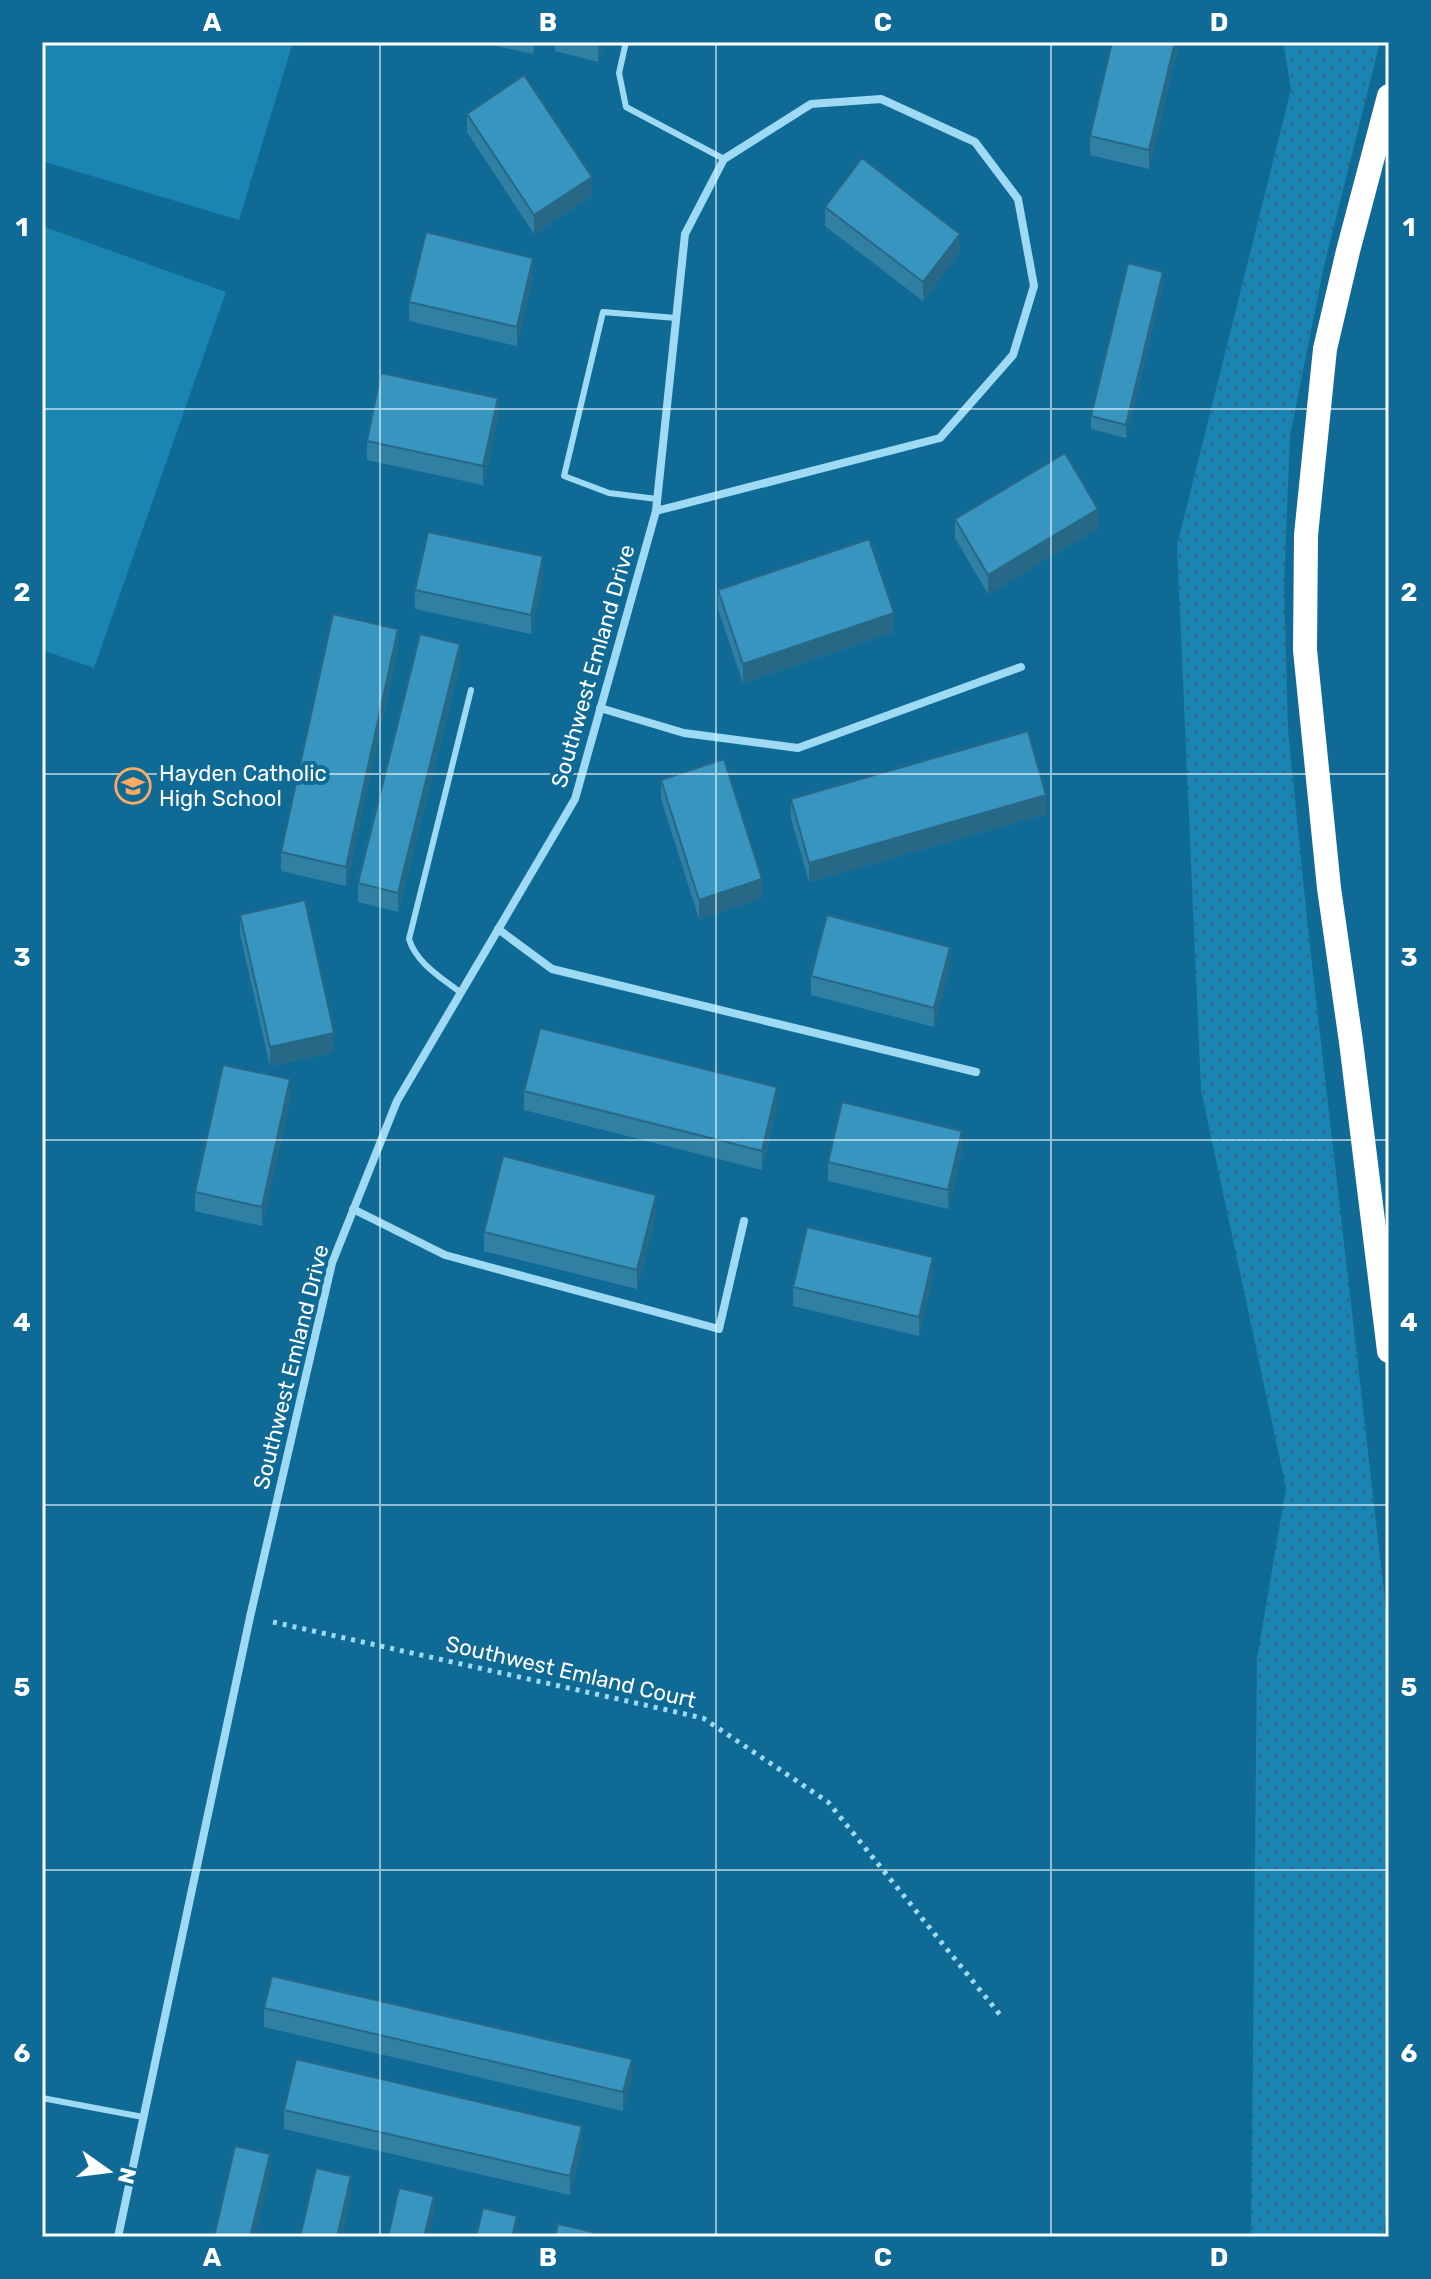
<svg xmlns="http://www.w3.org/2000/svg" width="1431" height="2279" viewBox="0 0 1431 2279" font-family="Rubik,sans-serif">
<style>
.grass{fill:url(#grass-dots)}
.garden{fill:#1a84b3}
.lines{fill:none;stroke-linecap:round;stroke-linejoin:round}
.path{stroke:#9edaf4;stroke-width:5;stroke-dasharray:4 6;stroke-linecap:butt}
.service{stroke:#9edaf4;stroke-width:6}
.minor{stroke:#9edaf4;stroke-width:8}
.motorway{stroke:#fff;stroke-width:24}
.wall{fill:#3080a4}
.shaded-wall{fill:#276886}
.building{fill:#3895bf;stroke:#276886;stroke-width:2}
.grid{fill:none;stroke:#fff;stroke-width:2;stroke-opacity:0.55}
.labels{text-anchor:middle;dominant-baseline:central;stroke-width:8;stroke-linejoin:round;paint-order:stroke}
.street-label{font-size:22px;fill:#fff;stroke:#0f6b96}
.poi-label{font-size:22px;fill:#fff;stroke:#0f6b96;text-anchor:start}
.neatline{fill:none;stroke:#fff;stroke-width:3}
.grid-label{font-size:26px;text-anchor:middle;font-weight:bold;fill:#fff}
</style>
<defs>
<pattern id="grass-dots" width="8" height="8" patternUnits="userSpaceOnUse" patternTransform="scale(2)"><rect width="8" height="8" fill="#1a84b3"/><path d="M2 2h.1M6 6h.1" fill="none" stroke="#306b85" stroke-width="1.8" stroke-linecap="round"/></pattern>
</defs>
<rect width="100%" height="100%" fill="#0f6b96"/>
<path class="grass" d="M1283,42H1380L1324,266L1290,436L1284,587L1288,730L1309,938L1389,1635V2195L1383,2237H1251L1257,1659L1286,1488L1201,1090L1177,545L1291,89Z"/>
<path class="garden" d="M42,42H293L239,220L42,161Z
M42,226L226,292L94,668L42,650Z"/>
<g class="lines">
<path class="path" d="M273,1622L703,1718L828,1802L1001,2016"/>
<path class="service" d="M626,42L619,73L626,107L724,159
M657,499L609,493L564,476L603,312L676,318
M461,993C442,978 416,963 409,939L471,690
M42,2098L143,2117"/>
<path class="minor" d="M881,99L975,142L1018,199L1034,286L1013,355L940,438L656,511L685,234L724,159L811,104Z
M600,708L684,733L798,748L1021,667
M498,929L552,969L976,1072
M353,1209L445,1255L719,1329L744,1221
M118,2237L250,1617L332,1263L397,1101L575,799L656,511"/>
<path class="motorway" d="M1389,96L1348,251L1325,349L1306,535L1305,650L1329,888L1351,1042L1389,1351"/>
</g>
<path class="wall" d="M478,42H535L533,54Z
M555,42H603L598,62L555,51Z
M1179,42L1149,169L1090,155V136Z
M467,114L592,196L534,234L467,132Z
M825,207L960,252L923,301L825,226Z
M533,276L517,346L409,321V302Z
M1163,285L1126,438L1091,429V416Z
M498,417L483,485L367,460V441Z
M955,519L1098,528L988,594L955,538Z
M543,575L531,634L415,609V590Z
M718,590L894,632L743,683L718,609Z
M398,648L346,886L281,871V852Z
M460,663L398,912L358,902V883Z
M661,780L762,898L699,919L661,799Z
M791,799L1046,814L809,882L791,818Z
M240,915L334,1052L270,1066L240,934Z
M950,966L934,1027L811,995V976Z
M524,1091L777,1106L762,1170L524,1110Z
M290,1098L262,1226L195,1211V1192Z
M962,1150L948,1209L828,1181V1162Z
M656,1214L637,1289L484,1251V1232Z
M933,1276L919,1336L793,1306V1287Z
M264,2008L632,2078L623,2111L264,2027Z
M284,2110L582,2145L570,2195L284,2129Z"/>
<path class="shaded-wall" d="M598,42H603L598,62Z
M1175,42H1179L1149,169V150Z
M592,177V196L534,234V215Z
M960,234V252L923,301V282Z
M533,258V276L517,346V327Z
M1163,272V285L1126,438V425Z
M498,398V417L483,485V466Z
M1098,509V528L988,594V575Z
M543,556V575L531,634V615Z
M894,613V632L743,683V664Z
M398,629V648L346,886V867Z
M460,644V663L398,912V893Z
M1046,795V814L809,882V863Z
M762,879V898L699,919V900Z
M950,947V966L934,1027V1008Z
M334,1033V1052L270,1066V1047Z
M290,1079V1098L262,1226V1207Z
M777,1087V1106L762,1170V1151Z
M962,1131V1150L948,1209V1190Z
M656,1195V1214L637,1289V1270Z
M933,1257V1276L919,1336V1317Z
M632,2059V2078L623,2111V2092Z
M582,2126V2145L570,2195V2176Z
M270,2154V2173L255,2237H250Z
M351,2176V2195L342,2237H337Z
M434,2196V2215L429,2237H424Z
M517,2216L516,2237H512Z"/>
<path class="building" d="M1112,42H1175L1149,150L1090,136Z
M524,75L592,177L534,215L467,114Z
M862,158L960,234L923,282L825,207Z
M426,232L533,258L517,327L409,302Z
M1128,263L1163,272L1126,425L1091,416Z
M381,373L498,398L483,466L367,441Z
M1065,453L1098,509L988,575L955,519Z
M428,532L543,556L531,615L415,590Z
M869,539L894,613L743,664L718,590Z
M333,614L398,629L346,867L281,852Z
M420,634L460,644L398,893L358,883Z
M1028,731L1046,795L809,863L791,799Z
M724,759L762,879L699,900L661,780Z
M305,900L334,1033L270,1047L240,915Z
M827,915L950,947L934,1008L811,976Z
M540,1028L777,1087L762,1151L524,1091Z
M223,1065L290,1079L262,1207L195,1192Z
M842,1102L962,1131L948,1190L828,1162Z
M503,1156L656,1195L637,1270L484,1232Z
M807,1227L933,1257L919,1317L793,1287Z
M272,1976L632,2059L623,2092L264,2008Z
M296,2059L582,2126L570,2176L284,2110Z
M235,2146L270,2154L250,2237H214Z
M316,2168L351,2176L337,2237H300Z
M399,2188L434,2196L424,2237H388Z
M483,2208L517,2216L512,2237H476Z
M558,2224L593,2232L592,2237H555Z"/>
<path class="grid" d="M380,42V2237M716,42V2237M1051,42V2237M42,409H1389M42,774H1389M42,1140H1389M42,1505H1389M42,1870H1389"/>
<defs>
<symbol id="school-ring" viewBox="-11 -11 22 22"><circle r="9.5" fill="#0f6b96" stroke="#ffaa61" stroke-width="1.5"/><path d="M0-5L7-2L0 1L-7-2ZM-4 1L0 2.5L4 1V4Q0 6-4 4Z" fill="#ffaa61"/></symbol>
</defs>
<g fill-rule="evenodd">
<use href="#school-ring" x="113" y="766" width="40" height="40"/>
</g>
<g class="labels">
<g class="street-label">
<text transform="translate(593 666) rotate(-74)">Southwest Emland Drive</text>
<text transform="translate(291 1367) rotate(-76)">Southwest Emland Drive</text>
<text transform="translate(571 1672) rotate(13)">Southwest Emland Court</text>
</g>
<g class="poi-label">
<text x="159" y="773">Hayden Catholic<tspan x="159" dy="25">High School</tspan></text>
</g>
</g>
<rect width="1431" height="2279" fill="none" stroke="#0f6b96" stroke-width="88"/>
<g transform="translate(108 2171) rotate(104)" stroke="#0f6b96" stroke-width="6" paint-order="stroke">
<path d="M0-6L14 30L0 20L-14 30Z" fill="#ffffff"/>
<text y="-12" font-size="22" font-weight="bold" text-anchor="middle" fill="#ffffff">N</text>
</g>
<rect x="44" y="44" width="1343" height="2191" class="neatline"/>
<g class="grid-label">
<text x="212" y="31">A</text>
<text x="548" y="31">B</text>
<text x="883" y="31">C</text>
<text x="1219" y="31">D</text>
<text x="22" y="236">1</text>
<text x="1409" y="236">1</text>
<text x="22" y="601">2</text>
<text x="1409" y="601">2</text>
<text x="22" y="966">3</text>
<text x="1409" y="966">3</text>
<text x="22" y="1331">4</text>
<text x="1409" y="1331">4</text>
<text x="22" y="1696">5</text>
<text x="1409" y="1696">5</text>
<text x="22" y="2062">6</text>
<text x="1409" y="2062">6</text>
<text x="212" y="2266">A</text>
<text x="548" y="2266">B</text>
<text x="883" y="2266">C</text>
<text x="1219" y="2266">D</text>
</g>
</svg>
